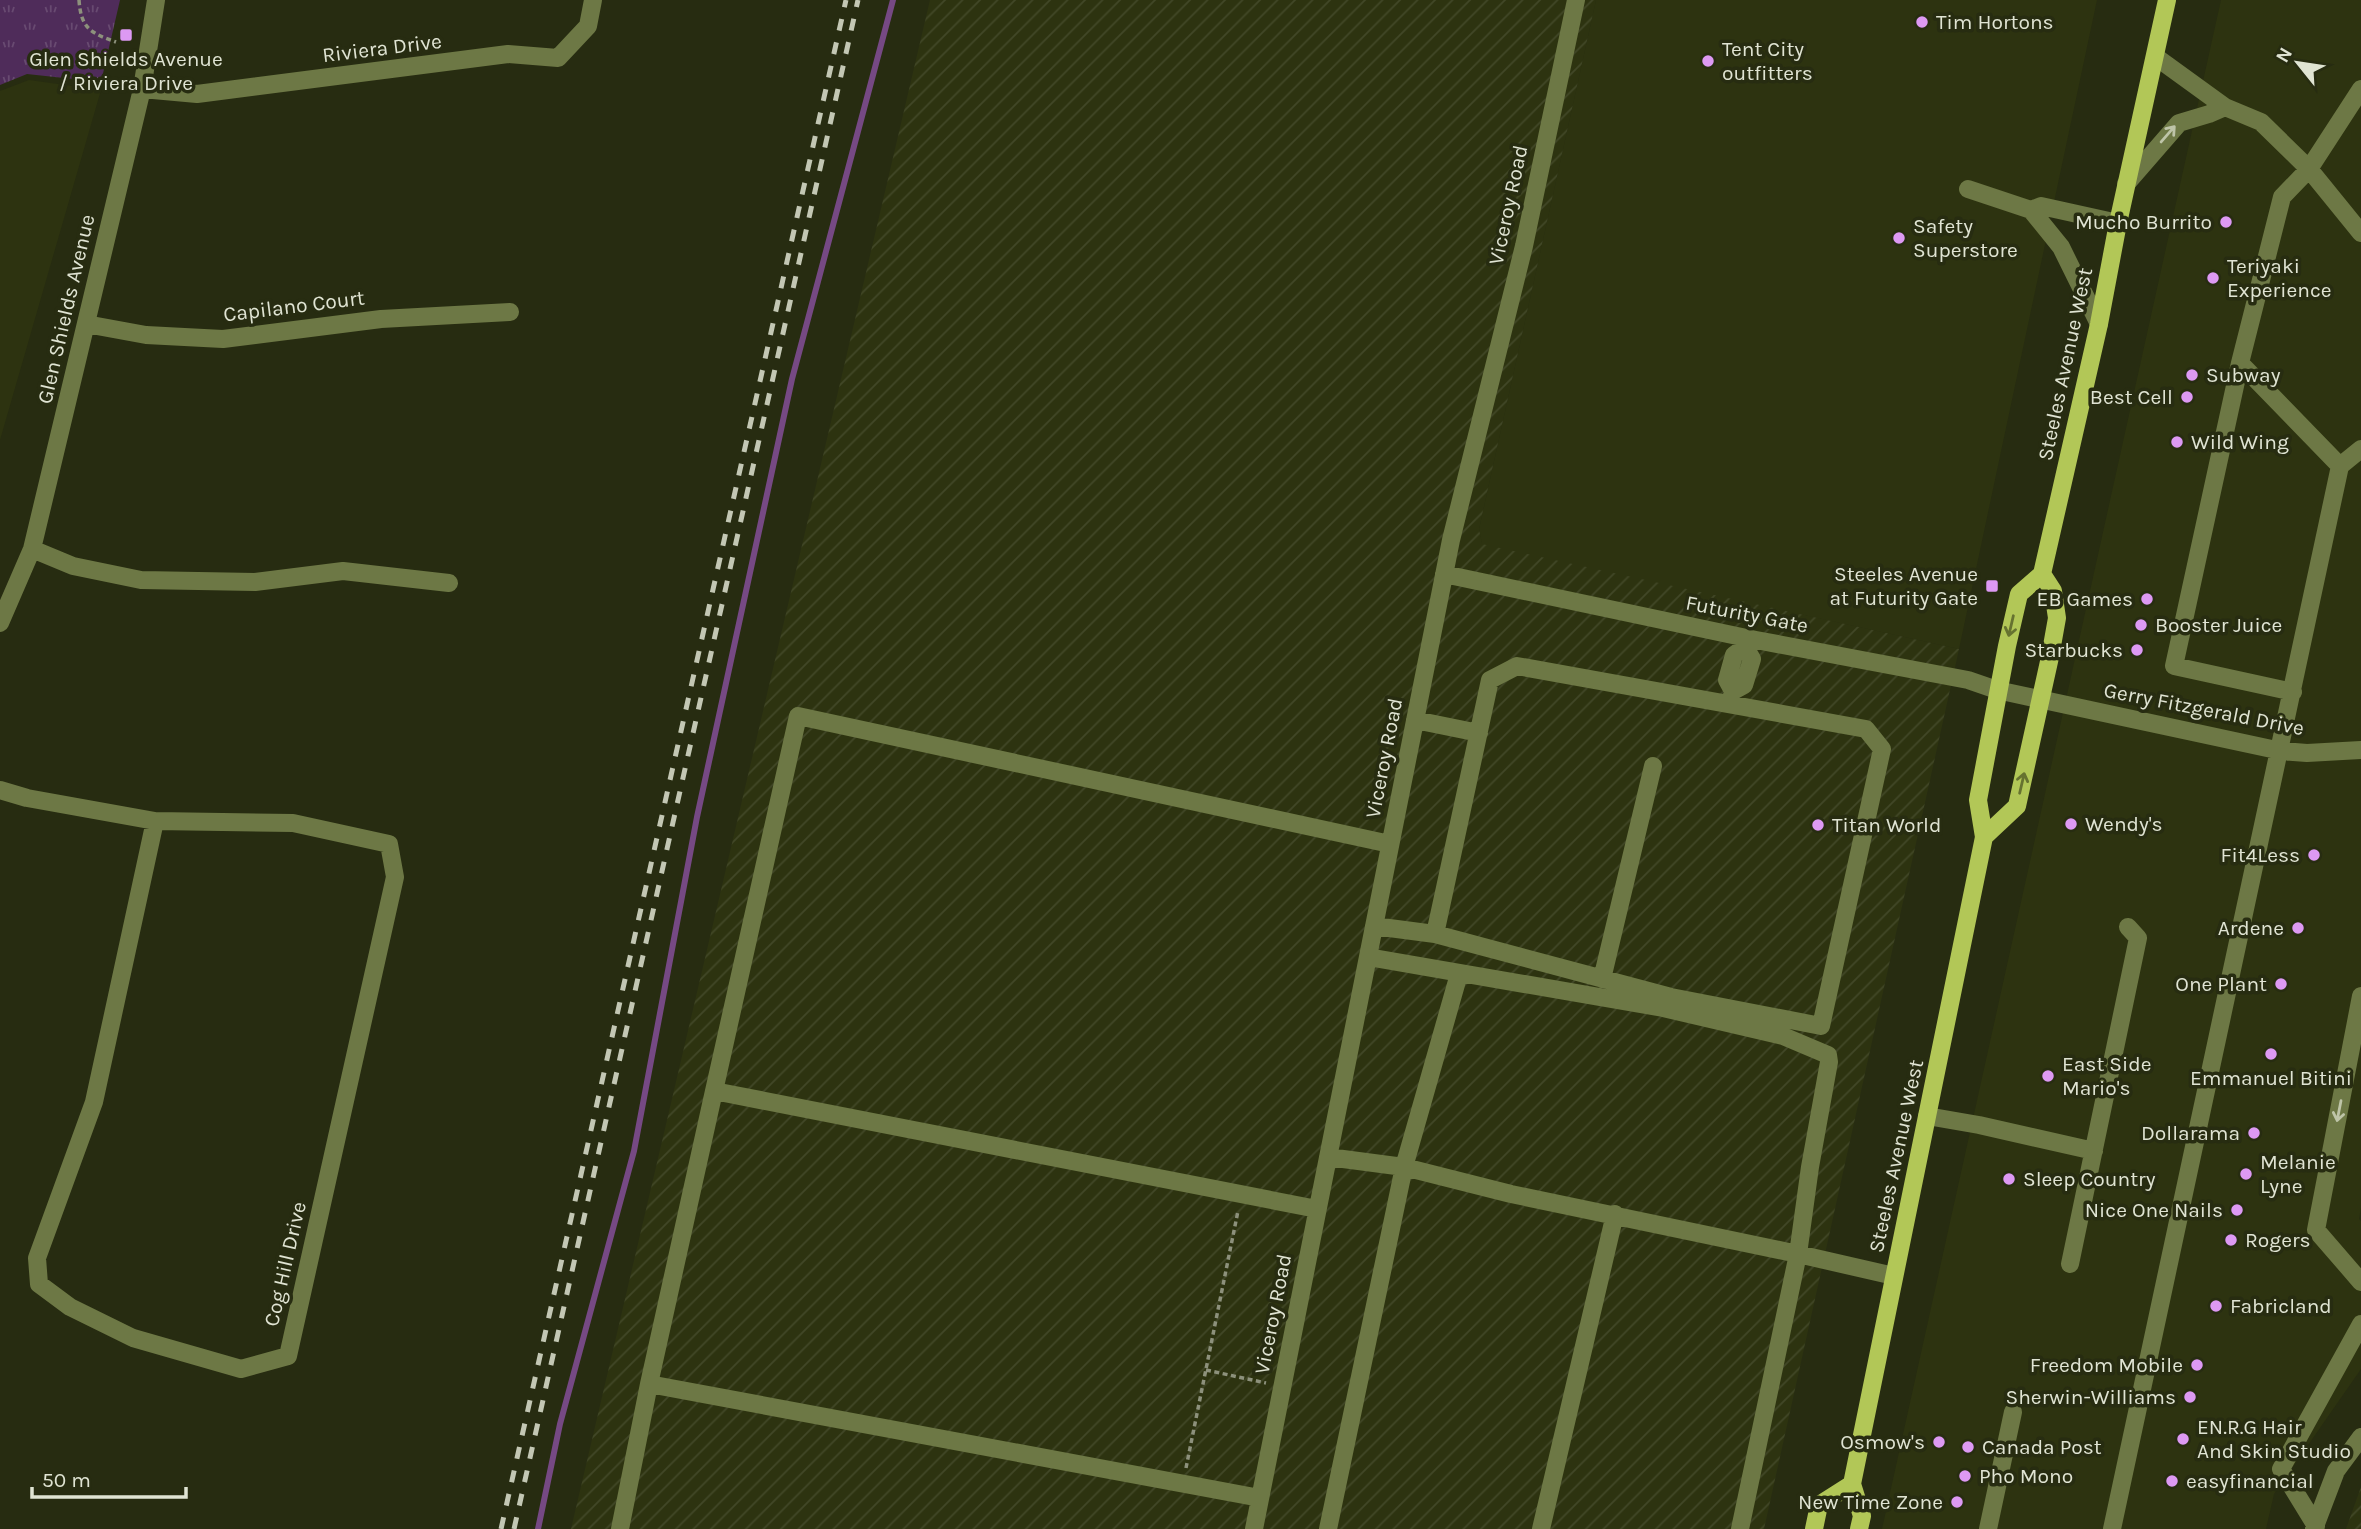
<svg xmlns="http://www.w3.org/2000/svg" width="2361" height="1529" viewBox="0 0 2361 1529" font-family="Karla,sans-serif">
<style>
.built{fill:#2d3310}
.industrial{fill:url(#industrial-furrows)}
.park{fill:url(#park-tufts)}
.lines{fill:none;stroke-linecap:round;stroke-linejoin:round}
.stream{stroke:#764984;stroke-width:6}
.path{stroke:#8d917c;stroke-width:3.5;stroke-dasharray:5 3.5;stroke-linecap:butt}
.minor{stroke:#6d7845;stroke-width:18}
.major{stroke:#b2c757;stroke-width:18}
.rail{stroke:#c3c7b4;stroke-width:5;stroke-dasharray:12 12;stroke-linecap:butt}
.oneway{stroke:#bec4a8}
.oneway2{stroke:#667230}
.poi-dot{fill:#dd99f3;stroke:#272c11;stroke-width:2.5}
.labels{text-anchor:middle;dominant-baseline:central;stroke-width:7;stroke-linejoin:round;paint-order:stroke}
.poi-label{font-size:21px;fill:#e0e4d3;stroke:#272c11;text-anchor:start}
.street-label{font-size:21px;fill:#e0e4d3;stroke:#272c11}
</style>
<defs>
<pattern id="industrial-furrows" width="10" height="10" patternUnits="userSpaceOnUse" patternTransform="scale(1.75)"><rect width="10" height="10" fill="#2d3310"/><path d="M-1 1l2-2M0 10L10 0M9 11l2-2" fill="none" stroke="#414727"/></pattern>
<pattern id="park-tufts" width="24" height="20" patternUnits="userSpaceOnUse" patternTransform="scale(1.75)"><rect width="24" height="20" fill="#4f2c5a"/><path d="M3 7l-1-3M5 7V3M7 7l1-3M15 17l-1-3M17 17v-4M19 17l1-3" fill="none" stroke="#684a71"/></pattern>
</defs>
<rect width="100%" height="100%" fill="#272c11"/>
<path class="built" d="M1596,0H2097L1959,649L1482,545L1479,529Z
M2221,0H2361V1208L2359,1219L2361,1221V1369L2274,1494L2266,1529H1882Z
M29,80L101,90L0,440V91Z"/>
<path class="industrial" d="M930,0H1596L1479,529L1482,544L1959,649L1764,1529H571Z
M2361,1487V1529H2346Z"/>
<path class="park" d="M0,0H120L101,82L27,74L0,85Z"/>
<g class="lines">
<path class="stream" d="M538,1529L560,1424L634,1151L697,817L792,379L893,0"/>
<path class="path" d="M79,0C81,29 91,33 116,42
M1206,1370L1266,1383
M1186,1468L1238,1211"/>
<path class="minor" d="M2156,57L2225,107L2261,122L2309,169L2361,233
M142,89L197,94L508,54L558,58L588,26L593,0
M2126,184L2179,123L2209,114L2225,107
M1968,189L2031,210L2061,247L2099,324
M2031,210L2041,206L2118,223
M86,324L146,335L223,339L381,319L510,312
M2240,363L2174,666L2293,692
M2340,466L2240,363L2282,197L2309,169L2361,89
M32,549L73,566L141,580L255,582L343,571L449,583
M1444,574L1756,640L1968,680L1997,690L2281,751L2307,753L2361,750
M0,623L32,549L142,89L156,0
M1733,691L1744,685L1752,659L1745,647L1747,638
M1730,704L1733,691L1727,680L1734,655L1745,647
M1415,720L1479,733
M0,790L27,798L155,821L293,823L389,844L395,877L288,1356L241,1369L133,1338L70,1307L39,1284L37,1258L94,1102L155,821
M1374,926L1435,934L1671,997L1821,1026L1882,749L1866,729L1517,666L1490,680L1435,934
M1602,979L1653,766
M2361,996L2316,1230L2361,1282
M714,1091L798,716L1390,844
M1927,1116L1979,1125L2094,1151
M1328,1157L1404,1167L1511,1194L1798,1254L1810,1167L1829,1062L1828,1055L1783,1036L1663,1008L1368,957
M2070,1264L2138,938L2128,927
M649,1384L714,1091L1317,1209
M2316,1526L2281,1469L2361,1324
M620,1529L649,1384L1260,1498
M1254,1529L1451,540L1524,246L1576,0
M1328,1529L1404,1167L1459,974
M1541,1529L1615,1214
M1740,1529L1798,1254L1894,1276
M1988,1529L2013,1412
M2112,1529L2340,466L2361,449
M2314,1529L2336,1471L2361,1437"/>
<path class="major" d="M1984,837L2017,806L2050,657L2057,618L2053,591L2042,574
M1814,1529L1819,1505L1852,1484
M1859,1529L1862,1516L1852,1484L1984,837L1978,800L2007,646L2019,594L2042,574L2099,324L2118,223L2167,0"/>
<path class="rail" d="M501,1529L846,0
M514,1529L858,0"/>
</g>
<defs><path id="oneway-shaft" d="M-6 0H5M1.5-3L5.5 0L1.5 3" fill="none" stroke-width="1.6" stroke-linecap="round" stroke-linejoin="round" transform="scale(1.75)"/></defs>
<g class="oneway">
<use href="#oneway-shaft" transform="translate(2168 134) rotate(-49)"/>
<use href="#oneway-shaft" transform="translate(2339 1111) rotate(101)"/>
</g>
<g class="oneway2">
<use href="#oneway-shaft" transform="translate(2011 626) rotate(103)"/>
<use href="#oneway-shaft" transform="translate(2022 783) rotate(-77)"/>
</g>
<g class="poi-dot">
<circle cx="1922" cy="22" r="7"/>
<rect x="119" y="28" width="14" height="14" rx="3.5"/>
<circle cx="1708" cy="61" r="7"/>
<circle cx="2226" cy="222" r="7"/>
<circle cx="1899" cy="238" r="7"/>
<circle cx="2213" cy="278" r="7"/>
<circle cx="2192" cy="375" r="7"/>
<circle cx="2187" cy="397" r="7"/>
<circle cx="2177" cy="442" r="7"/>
<rect x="1985" y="579" width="14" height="14" rx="3.5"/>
<circle cx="2147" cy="599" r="7"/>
<circle cx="2141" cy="625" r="7"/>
<circle cx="2137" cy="650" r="7"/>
<circle cx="2071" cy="824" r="7"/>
<circle cx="1818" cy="825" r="7"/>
<circle cx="2314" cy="855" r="7"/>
<circle cx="2298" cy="928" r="7"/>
<circle cx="2281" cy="984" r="7"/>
<circle cx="2271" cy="1054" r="7"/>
<circle cx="2048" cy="1076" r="7"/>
<circle cx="2254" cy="1133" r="7"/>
<circle cx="2246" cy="1174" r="7"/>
<circle cx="2009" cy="1179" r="7"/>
<circle cx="2237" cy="1210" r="7"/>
<circle cx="2231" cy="1240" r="7"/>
<circle cx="2216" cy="1306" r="7"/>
<circle cx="2197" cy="1365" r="7"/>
<circle cx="2190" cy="1397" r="7"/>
<circle cx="2183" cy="1439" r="7"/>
<circle cx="1939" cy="1442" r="7"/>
<circle cx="1968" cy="1447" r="7"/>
<circle cx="1965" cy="1476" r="7"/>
<circle cx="2172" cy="1481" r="7"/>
<circle cx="1957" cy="1502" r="7"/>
</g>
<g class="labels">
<g class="poi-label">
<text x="1936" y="22">Tim Hortons</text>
<text x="1722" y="49">Tent City<tspan x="1722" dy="24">outfitters</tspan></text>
<text x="126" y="59" text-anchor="middle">Glen Shields Avenue<tspan x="126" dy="24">/ Riviera Drive</tspan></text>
<text x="2212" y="222" text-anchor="end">Mucho Burrito</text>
<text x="1913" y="226">Safety<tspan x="1913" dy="24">Superstore</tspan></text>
<text x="2227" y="266">Teriyaki<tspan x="2227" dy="24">Experience</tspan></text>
<text x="2206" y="375">Subway</text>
<text x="2173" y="397" text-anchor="end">Best Cell</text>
<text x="2191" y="442">Wild Wing</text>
<text x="1978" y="574" text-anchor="end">Steeles Avenue<tspan x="1978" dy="24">at Futurity Gate</tspan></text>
<text x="2133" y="599" text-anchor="end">EB Games</text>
<text x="2155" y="625">Booster Juice</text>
<text x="2123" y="650" text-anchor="end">Starbucks</text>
<text x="2085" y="824">Wendy's</text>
<text x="1832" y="825">Titan World</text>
<text x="2300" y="855" text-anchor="end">Fit4Less</text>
<text x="2284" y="928" text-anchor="end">Ardene</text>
<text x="2267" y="984" text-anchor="end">One Plant</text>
<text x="2062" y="1064">East Side<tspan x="2062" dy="24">Mario's</tspan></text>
<text x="2271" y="1078" text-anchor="middle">Emmanuel Bitini</text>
<text x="2240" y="1133" text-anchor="end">Dollarama</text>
<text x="2260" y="1162">Melanie<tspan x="2260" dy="24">Lyne</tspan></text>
<text x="2023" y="1179">Sleep Country</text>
<text x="2223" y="1210" text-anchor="end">Nice One Nails</text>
<text x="2245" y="1240">Rogers</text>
<text x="2230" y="1306">Fabricland</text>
<text x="2183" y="1365" text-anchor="end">Freedom Mobile</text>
<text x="2176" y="1397" text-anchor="end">Sherwin-Williams</text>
<text x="2197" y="1427">EN.R.G Hair<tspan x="2197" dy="24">And Skin Studio</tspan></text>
<text x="1925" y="1442" text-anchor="end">Osmow's</text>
<text x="1982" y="1447">Canada Post</text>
<text x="1979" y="1476">Pho Mono</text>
<text x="2186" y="1481">easyfinancial</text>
<text x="1943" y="1502" text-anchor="end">New Time Zone</text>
</g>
<g class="street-label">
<text transform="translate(382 48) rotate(-7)">Riviera Drive</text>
<text transform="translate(1508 205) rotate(-78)">Viceroy Road</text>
<text transform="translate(294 306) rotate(-7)">Capilano Court</text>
<text transform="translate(66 309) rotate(-77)">Glen Shields Avenue</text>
<text transform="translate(2065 364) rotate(-78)">Steeles Avenue West</text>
<text transform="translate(1747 614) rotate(11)">Futurity Gate</text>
<text transform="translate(2204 709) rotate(11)">Gerry Fitzgerald Drive</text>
<text transform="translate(1384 758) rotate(-79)">Viceroy Road</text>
<text transform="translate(1896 1156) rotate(-78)">Steeles Avenue West</text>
<text transform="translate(285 1264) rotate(-77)">Cog Hill Drive</text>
<text transform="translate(1273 1314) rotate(-79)">Viceroy Road</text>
</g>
</g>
<g transform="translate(2298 63) rotate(300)" stroke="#272c11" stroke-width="5" paint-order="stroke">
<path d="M0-5L12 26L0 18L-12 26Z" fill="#e0e4d3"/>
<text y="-10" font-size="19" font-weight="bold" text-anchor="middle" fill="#e0e4d3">N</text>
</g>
<path d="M32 1487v10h154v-10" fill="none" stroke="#e0e4d3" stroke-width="3.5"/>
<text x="42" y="1487" font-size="21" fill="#e0e4d3" stroke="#272c11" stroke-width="5" paint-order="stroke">50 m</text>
</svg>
